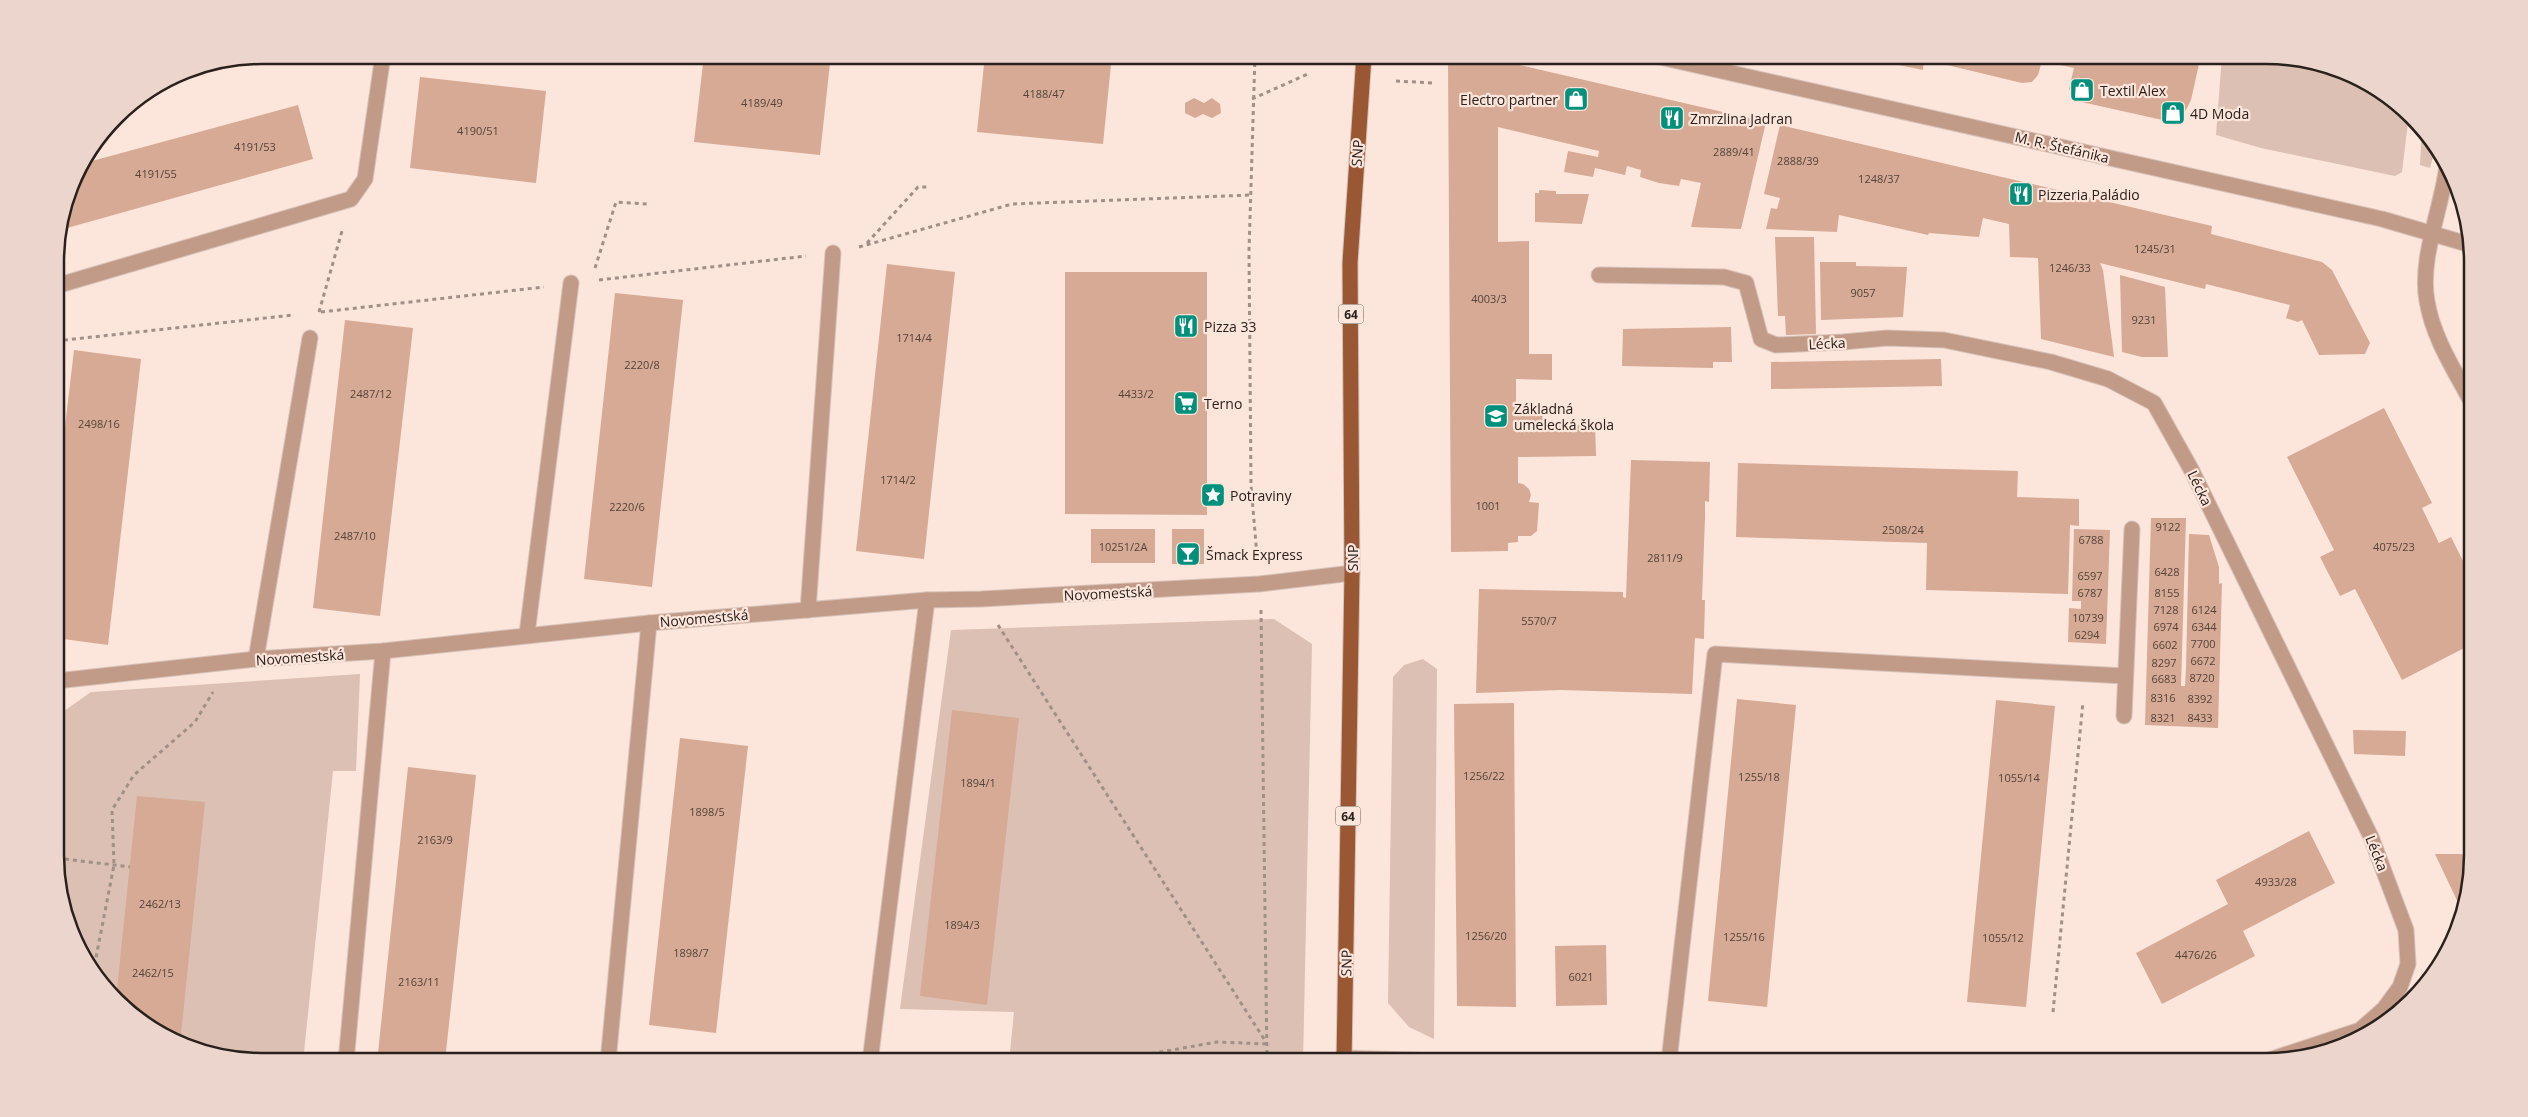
<svg xmlns="http://www.w3.org/2000/svg" width="2528" height="1117" viewBox="0 0 2528 1117" font-family="'Open Sans',sans-serif">
<style>
.green{fill:#dbc0b3}
.building{fill:#d6aa95}
.lines{fill:none;stroke-linecap:round;stroke-linejoin:round}
.lane-casing{stroke:#d6c2b9;stroke-width:17}
.street-casing{stroke:#d6c2b9;stroke-width:17}
.primary-casing{stroke:#d6c2b9;stroke-width:17}
.path{stroke:#a09088;stroke-width:3;stroke-dasharray:4 4;stroke-linecap:butt}
.lane{stroke:#c29b88;stroke-width:15}
.street{stroke:#c29b88;stroke-width:15}
.primary{stroke:#9a5733;stroke-width:15}
.labels{text-anchor:middle;dominant-baseline:central;stroke-width:4.5;stroke-linejoin:round;paint-order:stroke}
.number-label{font-size:11px;fill:#55433a}
.shield{fill:#fce5db;stroke:#695c55;stroke-width:1}
.shield-label{font-size:12px;font-weight:bold;fill:#2a211c}
.poi-label{font-size:14px;fill:#2a211c;stroke:#fce5db;text-anchor:start}
.street-label{font-size:14px;fill:#2a211c;stroke:#fce5db}
.rim{fill:none;stroke:#2a211c;stroke-width:2.5}
</style>
<rect width="100%" height="100%" fill="#fce5db"/>
<path class="green" d="M2222,55H2266L2345,71L2392,98L2409,114L2402,172L2395,176L2261,148L2216,135Z
M2422,127L2436,146L2430,168L2420,165Z
M1274,619L1312,644L1303,1062H1009L1014,1012L900,1009L951,630Z
M1423,659L1437,669L1434,1039L1409,1027L1388,1003L1393,677L1404,665Z
M360,674L356,771H333L303,1062H262L183,1046L136,1019L98,981L71,935L57,883V783L64,711L91,692Z"/>
<path class="building" d="M704,55H753L830,63L820,155L694,142Z
M985,55H1112L1103,144L977,132Z
M1452,55H1476L1766,122L1741,229L1691,227L1701,183L1681,179L1679,186L1659,183L1640,177L1641,170L1627,166L1625,175L1595,168L1593,177L1564,172L1568,151L1598,157L1599,151L1498,127V242L1529,241V354H1552V380L1516,379V407L1542,406L1543,426L1595,425L1596,456L1518,457V483L1523,484L1529,489L1531,495L1529,502L1539,503L1537,531L1531,536H1518V542L1508,543V551L1451,552L1448,61Z
M1855,55H1924L1923,70L1855,56Z
M1948,55H2201L2191,100L2186,110L2167,121L2077,101L2069,89L2074,68L2042,61L2038,75L2032,82L2022,83L1947,65Z
M420,77L546,91L536,183L410,168Z
M1194,98L1204,103L1212,98L1220,104L1221,113L1212,118L1203,114L1195,118L1185,113V103Z
M298,105L313,159L60,230L76,170L81,164Z
M1780,125L2212,226L2211,234L2322,262L2332,270L2370,343L2365,354L2319,355L2302,320L2298,322L2286,318L2290,305L2206,284L2205,289L2100,263L2103,270L2114,357L2041,339L2038,258L2010,257L2009,224L1983,218L1979,237L1929,233L1928,235L1839,215L1837,232L1766,229L1771,208L1777,209L1780,198L1764,194Z
M1539,190L1556,191V194H1589L1582,224L1535,222V193H1539Z
M1775,237H1814L1816,334L1786,335L1785,316H1778Z
M1820,262H1856V266L1907,267L1903,317L1821,320Z
M887,264L955,272L924,559L856,551Z
M1065,272H1207V515L1065,514Z
M2120,275L2165,287L2168,357H2142L2122,352Z
M615,293L683,300L652,587L584,579Z
M345,320L413,328L380,616L313,608Z
M1731,327L1732,362H1713V368L1622,366L1623,329Z
M74,350L141,359L108,645L56,638V503Z
M1941,359L1942,386L1771,389V362Z
M2384,408L2432,503L2422,508L2439,543L2451,537L2472,579V644L2402,680L2355,589L2340,596L2320,557L2334,550L2287,457Z
M1631,460L1710,462L1709,502L1705,501V517L1702,600H1705L1704,636V639L1695,638L1692,694L1561,690L1476,693L1479,589L1623,592V597L1626,598Z
M1738,463L2018,471L2017,497L2079,499V526L2070,525L2068,594L1926,590L1927,543L1736,537Z
M2151,518H2186L2181,686H2185L2186,668L2189,534L2209,535L2219,567V584L2222,583L2218,728L2145,725Z
M1091,529H1155V563H1091Z
M1172,529H1204V564H1172Z
M2074,529L2110,530L2106,644L2068,642L2069,608L2081,609V601H2072Z
M1737,699L1796,705L1767,1007L1708,1001Z
M1996,700L2055,706L2026,1007L1967,1002Z
M1514,703L1516,1007L1457,1006L1454,704Z
M952,710L1019,718L987,1005L920,996Z
M2353,730L2406,731L2405,756L2354,754Z
M680,738L748,746L716,1033L649,1025Z
M408,767L476,775L445,1061L378,1053Z
M137,796L205,802L180,1044L136,1019L116,999Z
M2469,824H2473V856L2462,911L2435,854H2470Z
M2309,831L2335,883L2243,931L2255,956L2162,1004L2136,953L2228,904L2216,880Z
M1606,945L1607,1005L1556,1006L1555,946Z"/>
<g class="lines">
<defs>
<path id="lane" d="M808,610L833,253
M527,634L571,283
M256,659L310,338
M2124,716L2132,529
M1669,1061L1715,654L2125,676
M346,1062L383,651
M608,1062L649,623
M870,1062L927,600"/>
<path id="street" d="M1651,55L2382,219L2471,245
M2447,165C2442,208 2419,259 2427,301C2433,338 2455,371 2472,403
M1599,275L1724,277L1746,283L1761,339L1776,345L1843,342L1887,338L1944,340L2051,362L2108,379L2154,403L2192,471L2371,837L2406,930L2408,964L2400,987L2384,1009L2360,1030L2263,1062
M56,286L351,199L365,179L383,55
M56,681L256,659L383,651L649,623L927,600L981,599L1259,584L1352,573
M1344,1058L1438,1061L1817,1062"/>
<path id="primary" d="M1344,1062L1352,573L1350,263L1364,55"/>
</defs>
<use href="#lane" class="lane-casing"/>
<use href="#street" class="street-casing"/>
<use href="#primary" class="primary-casing"/>
<path class="path" d="M1255,55L1249,251L1251,485L1257,556
M1396,81L1433,83
M1252,99L1310,73
M867,243L918,187H929
M859,247L1012,204L1251,195
M595,268L616,202L648,204
M599,280L806,256
M319,312L342,231
M321,312L544,287
M2464,333L2472,329
M56,341L293,315
M1261,610L1267,1062
M998,625L1266,1042
M57,858L130,867
M93,973L114,865L112,810L134,775L195,722L213,692
M2053,1012L2083,702
M1072,1062L1115,1060L1217,1042L1267,1044"/>
<use href="#lane" class="lane"/>
<use href="#street" class="street"/>
<use href="#primary" class="primary"/>
</g>
<defs>
<symbol id="shop-square" viewBox="-11 -11 22 22"><rect x="-9" y="-9" width="18" height="18" rx="4" fill="#00907b" stroke="#fce5db"/><path d="M-5-2.5h2.3a2.7 3.5 0 0 1 5.4 0H5L5.5 6h-11ZM-1.5-2.5h3a1.5 2.3 0 0 0-3 0Z" fill="#fff"/></symbol>
<symbol id="restaurant-square" viewBox="-11 -11 22 22"><rect x="-9" y="-9" width="18" height="18" rx="4" fill="#00907b" stroke="#fce5db"/><path d="M-5-6h1v4h1v-4h1v4h1v-4h1v5L-1.5 .5V6h-2V.5L-5-1ZM5-6V6H3V1.5H1.5Q1.5-4 5-6Z" fill="#fff"/></symbol>
<symbol id="supermarket-square" viewBox="-11 -11 22 22"><rect x="-9" y="-9" width="18" height="18" rx="4" fill="#00907b" stroke="#fce5db"/><path d="M-6-5.5h2.5l.6 2H6L4.5 2H-2.5L-4.4-4H-6ZM-1.5 3.2a1.3 1.3 0 1 0 .1 0ZM3 3.2a1.3 1.3 0 1 0 .1 0Z" fill="#fff"/></symbol>
<symbol id="school-square" viewBox="-11 -11 22 22"><rect x="-9" y="-9" width="18" height="18" rx="4" fill="#00907b" stroke="#fce5db"/><path d="M0-5L7-2L0 1L-7-2ZM-4 1L0 2.5L4 1V4Q0 6-4 4Z" fill="#fff"/></symbol>
<symbol id="sight-square" viewBox="-11 -11 22 22"><rect x="-9" y="-9" width="18" height="18" rx="4" fill="#00907b" stroke="#fce5db"/><path d="M0-6L1.8-2.2L6-1.7L2.9 1.2L3.7 5.4L0 3.3L-3.7 5.4L-2.9 1.2L-6-1.7L-1.8-2.2Z" fill="#fff"/></symbol>
<symbol id="bar-square" viewBox="-11 -11 22 22"><rect x="-9" y="-9" width="18" height="18" rx="4" fill="#00907b" stroke="#fce5db"/><path d="M-6-5H6L.8 .8V4.5H3.5V6h-7V4.5H-.8V.8Z" fill="#fff"/></symbol>
</defs>
<g fill-rule="evenodd">
<use href="#shop-square" x="2068" y="76" width="28" height="28"/>
<use href="#shop-square" x="1562" y="85" width="28" height="28"/>
<use href="#shop-square" x="2159" y="99" width="28" height="28"/>
<use href="#restaurant-square" x="1658" y="104" width="28" height="28"/>
<use href="#restaurant-square" x="2007" y="180" width="28" height="28"/>
<use href="#restaurant-square" x="1172" y="312" width="28" height="28"/>
<use href="#supermarket-square" x="1172" y="389" width="28" height="28"/>
<use href="#school-square" x="1482" y="402" width="28" height="28"/>
<use href="#sight-square" x="1199" y="481" width="28" height="28"/>
<use href="#bar-square" x="1174" y="540" width="28" height="28"/>
</g>
<g class="labels">
<g class="number-label">
<text x="1044" y="93">4188/47</text>
<text x="762" y="102">4189/49</text>
<text x="478" y="130">4190/51</text>
<text x="255" y="146">4191/53</text>
<text x="1734" y="151">2889/41</text>
<text x="1798" y="160">2888/39</text>
<text x="156" y="173">4191/55</text>
<text x="1879" y="178">1248/37</text>
<text x="2155" y="248">1245/31</text>
<text x="2070" y="267">1246/33</text>
<text x="1863" y="292">9057</text>
<text x="1489" y="298">4003/3</text>
<text x="2144" y="319">9231</text>
<text x="914" y="337">1714/4</text>
<text x="642" y="364">2220/8</text>
<text x="371" y="393">2487/12</text>
<text x="1136" y="393">4433/2</text>
<text x="99" y="423">2498/16</text>
<text x="898" y="479">1714/2</text>
<text x="1488" y="505">1001</text>
<text x="627" y="506">2220/6</text>
<text x="2168" y="526">9122</text>
<text x="1903" y="529">2508/24</text>
<text x="355" y="535">2487/10</text>
<text x="2091" y="539">6788</text>
<text x="1123" y="546">10251/2A</text>
<text x="2394" y="546">4075/23</text>
<text x="1665" y="557">2811/9</text>
<text x="2167" y="571">6428</text>
<text x="2090" y="575">6597</text>
<text x="2090" y="592">6787</text>
<text x="2167" y="592">8155</text>
<text x="2166" y="609">7128</text>
<text x="2204" y="609">6124</text>
<text x="2088" y="617">10739</text>
<text x="1539" y="620">5570/7</text>
<text x="2166" y="626">6974</text>
<text x="2204" y="626">6344</text>
<text x="2087" y="634">6294</text>
<text x="2203" y="643">7700</text>
<text x="2165" y="644">6602</text>
<text x="2203" y="660">6672</text>
<text x="2164" y="662">8297</text>
<text x="2202" y="677">8720</text>
<text x="2164" y="678">6683</text>
<text x="2163" y="697">8316</text>
<text x="2200" y="698">8392</text>
<text x="2163" y="717">8321</text>
<text x="2200" y="717">8433</text>
<text x="1484" y="775">1256/22</text>
<text x="1759" y="776">1255/18</text>
<text x="2019" y="777">1055/14</text>
<text x="978" y="782">1894/1</text>
<text x="707" y="811">1898/5</text>
<text x="435" y="839">2163/9</text>
<text x="2276" y="881">4933/28</text>
<text x="160" y="903">2462/13</text>
<text x="962" y="924">1894/3</text>
<text x="1486" y="935">1256/20</text>
<text x="1744" y="936">1255/16</text>
<text x="2003" y="937">1055/12</text>
<text x="691" y="952">1898/7</text>
<text x="2196" y="954">4476/26</text>
<text x="153" y="972">2462/15</text>
<text x="1581" y="976">6021</text>
<text x="419" y="981">2163/11</text>
</g>
<g class="shield">
<rect x="1338.5" y="304.5" width="25" height="19" rx="4"/>
<rect x="1335.5" y="806.5" width="25" height="19" rx="4"/>
</g>
<g class="shield-label">
<text x="1351" y="314">64</text>
<text x="1348" y="816">64</text>
</g>
<g class="poi-label">
<text x="2100" y="90">Textil Alex</text>
<text x="1558" y="99" text-anchor="end">Electro partner</text>
<text x="2190" y="113">4D Moda</text>
<text x="1690" y="118">Zmrzlina Jadran</text>
<text x="2038" y="194">Pizzeria Paládio</text>
<text x="1204" y="326">Pizza 33</text>
<text x="1204" y="403">Terno</text>
<text x="1514" y="408">Základná<tspan x="1514" dy="16">umelecká škola</tspan></text>
<text x="1230" y="495">Potraviny</text>
<text x="1206" y="554">Šmack Express</text>
</g>
<g class="street-label">
<text transform="translate(2062 147) rotate(13)">M. R. Štefánika</text>
<text transform="translate(1357 153) rotate(-86)">SNP</text>
<text transform="translate(1827 343) rotate(-3)">Lécka</text>
<text transform="translate(2200 488) rotate(64)">Lécka</text>
<text transform="translate(1352 558) rotate(-90)">SNP</text>
<text transform="translate(1108 593) rotate(-3)">Novomestská</text>
<text transform="translate(704 618) rotate(-5)">Novomestská</text>
<text transform="translate(300 657) rotate(-4)">Novomestská</text>
<text transform="translate(2377 853) rotate(68)">Lécka</text>
<text transform="translate(1346 963) rotate(-89)">SNP</text>
</g>
</g>
<path d="M0 0H2528V1117H0ZM262 64H2266A198 198 0 0 1 2464 262V855A198 198 0 0 1 2266 1053H262A198 198 0 0 1 64 855V262A198 198 0 0 1 262 64Z" fill="#ebd5cc" fill-rule="evenodd"/>
<path class="rim" d="M262 64H2266A198 198 0 0 1 2464 262V855A198 198 0 0 1 2266 1053H262A198 198 0 0 1 64 855V262A198 198 0 0 1 262 64Z"/>
</svg>
